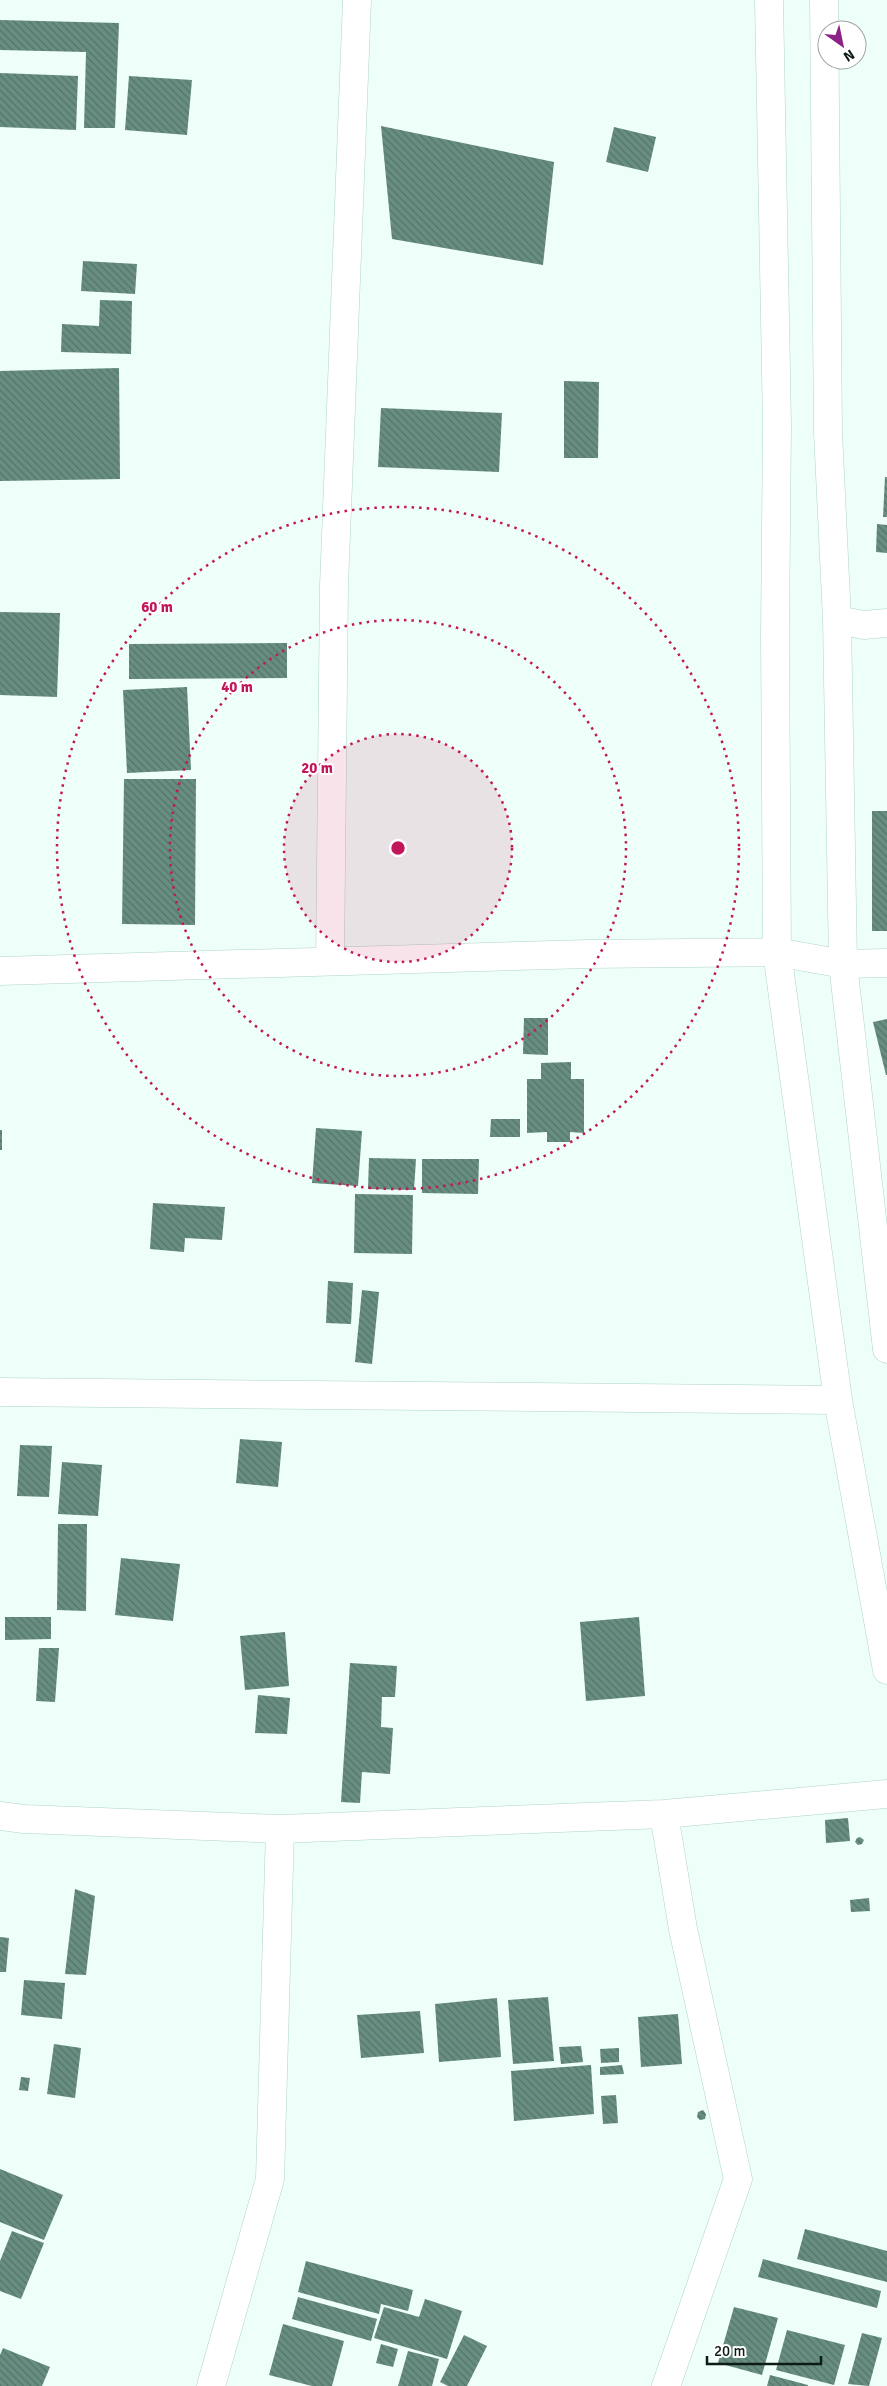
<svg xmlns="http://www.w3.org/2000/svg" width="887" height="2386" viewBox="0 0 887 2386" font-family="Signika,sans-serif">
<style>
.building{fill:url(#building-back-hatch)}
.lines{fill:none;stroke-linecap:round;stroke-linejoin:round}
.minor-casing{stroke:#aed6c7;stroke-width:29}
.minor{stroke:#fff;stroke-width:28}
.ring{fill:none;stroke:#c2185b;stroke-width:2.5;stroke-dasharray:2.5 5}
.centre{fill:#c2185b;stroke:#fff;stroke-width:2.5}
.ring-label{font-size:15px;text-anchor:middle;font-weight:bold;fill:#c2185b;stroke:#fff;stroke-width:4;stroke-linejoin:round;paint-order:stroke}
</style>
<defs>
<pattern id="building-back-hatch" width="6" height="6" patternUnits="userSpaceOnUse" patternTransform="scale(1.25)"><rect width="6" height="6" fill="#688e81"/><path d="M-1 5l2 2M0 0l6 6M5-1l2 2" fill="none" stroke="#547369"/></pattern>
</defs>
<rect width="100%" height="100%" fill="#eefef8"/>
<path class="building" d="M0,20L119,23L115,128H84L86,52L0,50Z
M0,73L78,76L76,130L0,127Z
M129,76L192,80L187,135L125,130Z
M381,126L554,162L543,265L392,239Z
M614,127L656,137L648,172L606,162Z
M83,261L137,264L135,294L81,291Z
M100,300L132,301L131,354L61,352L62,324L99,326Z
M119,368L120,479L0,481V371Z
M564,381L599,382L598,458H564Z
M381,408L502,413L499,472L378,467Z
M885,477H887V517H883Z
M877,524L887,525V553L876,552Z
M0,612L60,613L57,697L0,695Z
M287,643V678L129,679V644Z
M187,687L191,770L127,773L123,690Z
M124,779H196L195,925L122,924Z
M872,811H887V931H872Z
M524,1018H548V1055L523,1054Z
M887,1019V1075H886L873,1022Z
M571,1062V1079H584V1133L570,1132V1142H547V1132L527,1133V1079H541V1063Z
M491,1119H520V1137H490Z
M316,1128L362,1131L358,1186L312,1183Z
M0,1130H2V1150H0Z
M369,1158L416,1159L414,1190L368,1189Z
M422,1159H479L478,1194L422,1193Z
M355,1194L413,1195L412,1254L354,1253Z
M153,1203L225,1207L222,1240L185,1238L184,1252L150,1249Z
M328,1281L353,1283L351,1324L326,1323Z
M362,1290L379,1292L372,1364L355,1362Z
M240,1439L282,1442L278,1487L236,1483Z
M20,1445L52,1446L49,1497L17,1496Z
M62,1462L102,1465L98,1516L58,1514Z
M58,1524H87L86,1611L57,1610Z
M121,1558L180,1564L173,1621L115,1615Z
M5,1617H51V1639L5,1640Z
M639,1617L645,1696L586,1701L580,1622Z
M285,1632L289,1686L245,1690L240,1636Z
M39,1648H59L55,1702L36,1701Z
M350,1663L397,1666L395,1697H382L381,1727L393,1728L390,1774L362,1772L360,1803L341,1802Z
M258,1695L290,1698L287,1734L255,1733Z
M848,1818L850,1841L826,1843L825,1820Z
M860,1837L864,1840L862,1844L858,1845L855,1842L857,1838Z
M75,1889L95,1896L86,1975L65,1974Z
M869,1898L870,1911L851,1912L850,1900Z
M0,1937L9,1938L6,1972H0Z
M24,1980L65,1983L62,2019L21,2015Z
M548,1997L554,2061L513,2064L508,2000Z
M497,1998L501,2057L439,2062L435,2004Z
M420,2011L424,2053L361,2058L357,2015Z
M678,2014L682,2064L641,2067L638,2017Z
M54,2044L81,2048L75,2098L47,2094Z
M581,2046L583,2062L561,2064L559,2047Z
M619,2048V2062L601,2063L600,2049Z
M591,2065L594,2114L514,2121L511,2071Z
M622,2065L624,2074L600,2075V2067Z
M21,2077L30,2078L28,2091L19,2090Z
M616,2095L618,2123L603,2124L601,2096Z
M703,2110L706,2114L705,2119L700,2120L697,2117L698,2112Z
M0,2169L63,2195L44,2240L0,2222Z
M805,2229L887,2251V2282L797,2259Z
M12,2231L44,2243L21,2299L0,2291V2261Z
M763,2259L881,2291L877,2308L758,2277Z
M306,2261L413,2290L408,2311L381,2304L379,2314L298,2292Z
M298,2297L377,2319L371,2341L292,2319Z
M425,2299L462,2311L447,2359L374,2338L384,2307L419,2317Z
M734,2307L778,2318L762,2375L718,2363Z
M283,2324L344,2341L332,2386H312L269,2375Z
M787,2330L845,2345L834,2385L776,2370Z
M862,2333L882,2338L869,2386L848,2384Z
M464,2335L487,2346L467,2386H448L440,2382Z
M381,2344L398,2349L393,2367L376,2363Z
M3,2348L50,2367L42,2386H0V2355Z
M408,2351L439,2359L432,2386H398Z
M770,2375L808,2385V2386H767Z"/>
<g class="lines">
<defs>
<path id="minor" d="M769,0L777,425L775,634L777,952L838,1400L887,1670
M824,0L828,432L837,620L843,964L887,1349
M837,620L864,625L887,623
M330,961L334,586L357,0
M0,971L588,954L777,952L843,964L887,963
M0,1392L838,1400
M664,1814L683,1929L738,2179L666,2386
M0,1816L24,1819L280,1829L664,1814L887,1794
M211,2386L270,2179L280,1829"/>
</defs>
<use href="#minor" class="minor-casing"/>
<use href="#minor" class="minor"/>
</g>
<circle cx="398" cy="848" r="114" fill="#c2185b" fill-opacity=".12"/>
<g class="ring">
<circle cx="398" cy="848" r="114"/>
<circle cx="398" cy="848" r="228"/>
<circle cx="398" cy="848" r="341"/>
</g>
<circle cx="398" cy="848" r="8" class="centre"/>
<g class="ring-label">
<text x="157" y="612">60 m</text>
<text x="237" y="692">40 m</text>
<text x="317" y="773">20 m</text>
</g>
<g transform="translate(842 45) rotate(147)"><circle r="24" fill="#ffffff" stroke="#9ea4a2"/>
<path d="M0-4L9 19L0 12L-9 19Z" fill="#8c2186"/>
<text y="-8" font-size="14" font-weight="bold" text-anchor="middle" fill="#0c1b16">N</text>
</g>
<path d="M707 2356v8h114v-8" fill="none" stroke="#0c1b16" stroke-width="2.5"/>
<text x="714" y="2356" font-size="15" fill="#0c1b16" stroke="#ffffff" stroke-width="4" paint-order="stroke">20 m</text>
</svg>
